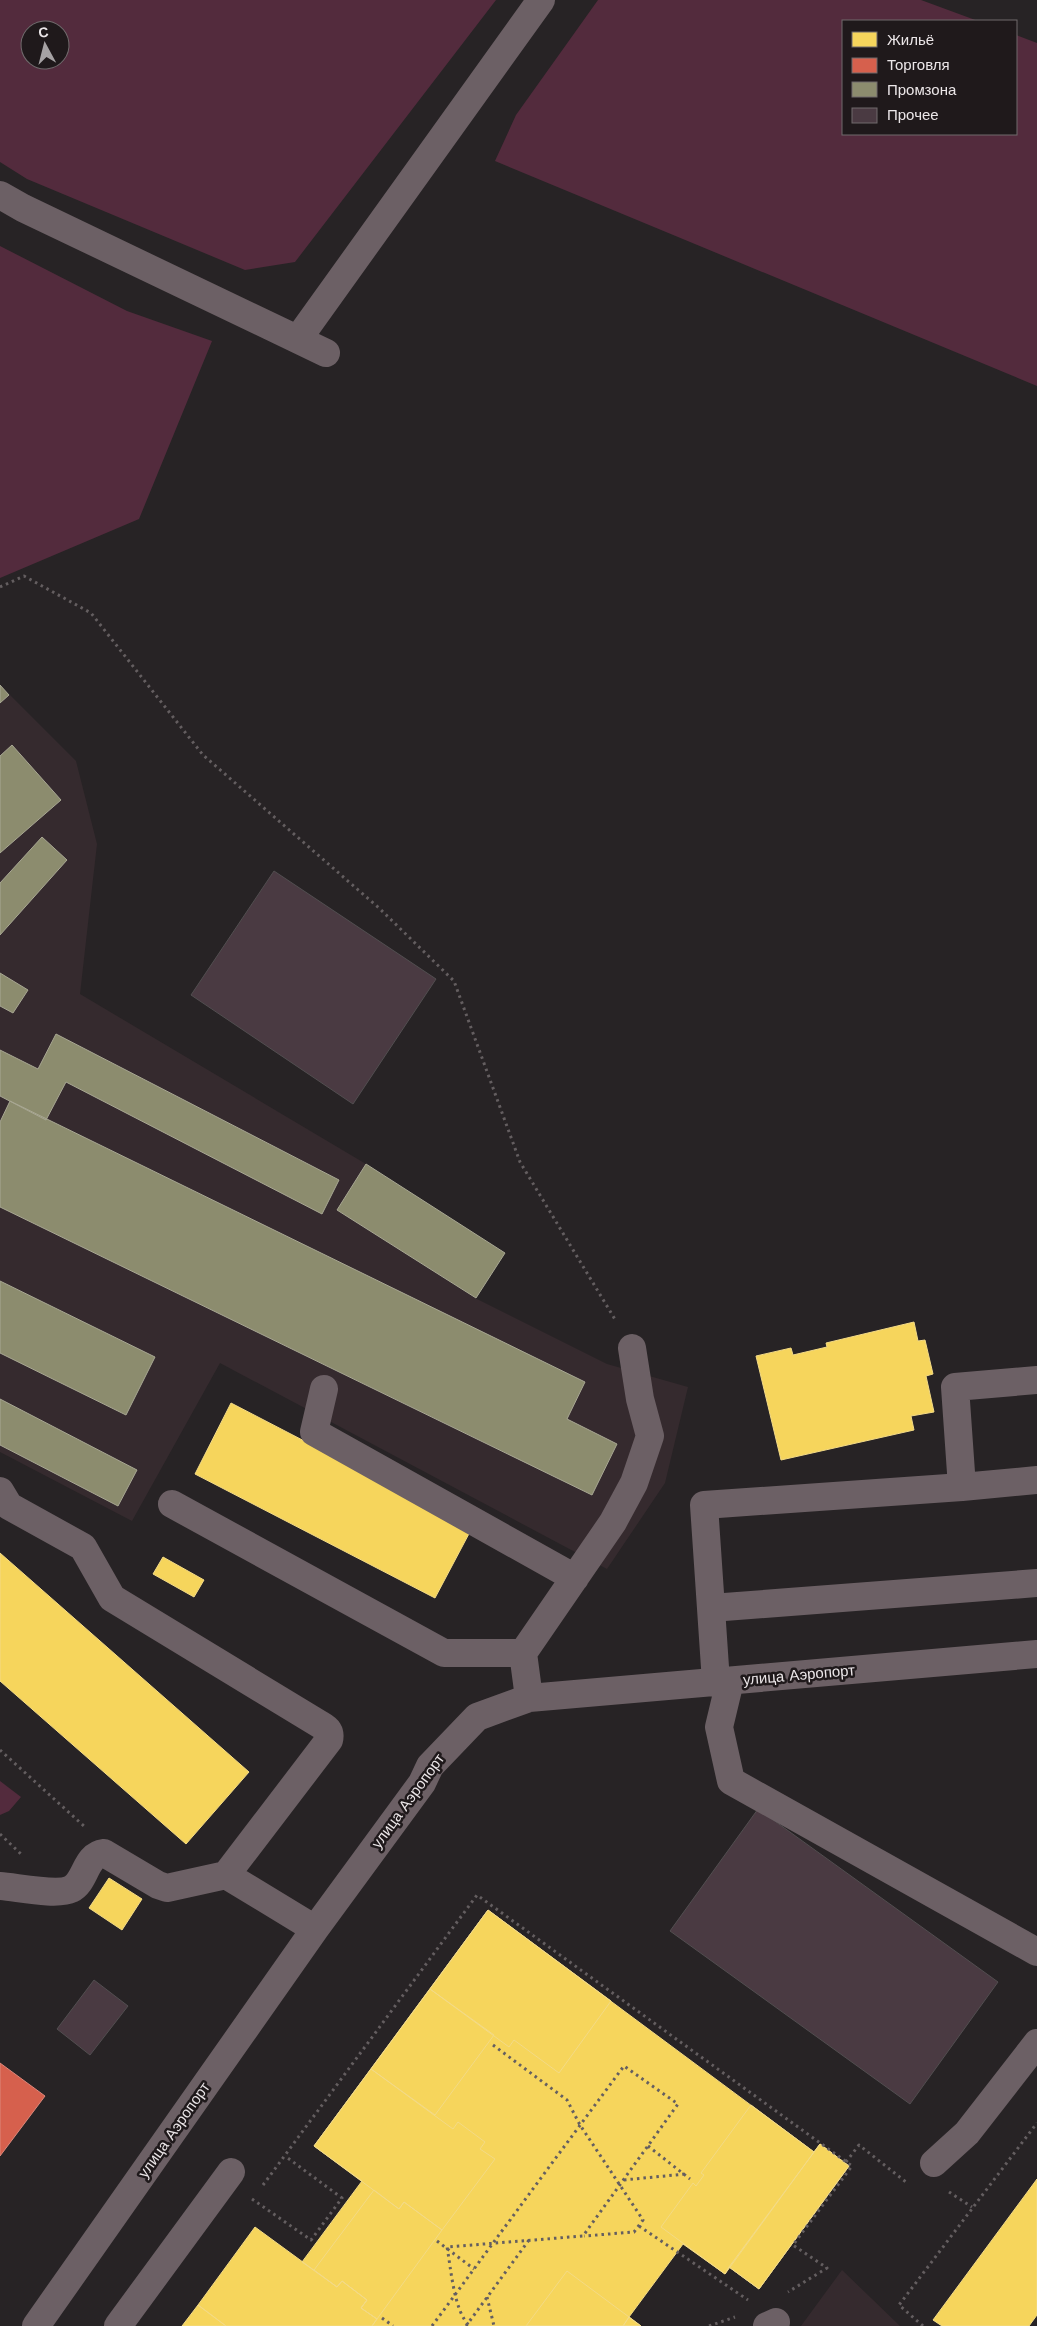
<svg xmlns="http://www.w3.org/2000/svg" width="1037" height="2326" viewBox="0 0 1037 2326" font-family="'Work Sans',sans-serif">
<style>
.built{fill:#352a2e}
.green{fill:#532b3d;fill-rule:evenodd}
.homes{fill:#f6d55c;stroke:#f3da86}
.shops{fill:#d6604d;stroke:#dc887c}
.industry{fill:#8c8c6e;stroke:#a8a793}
.building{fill:#4a3a42;stroke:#524e50}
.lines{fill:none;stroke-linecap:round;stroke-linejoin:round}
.path{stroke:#645e60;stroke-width:3;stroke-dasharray:2.5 4;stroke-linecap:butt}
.minor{stroke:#6c6065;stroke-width:28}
.labels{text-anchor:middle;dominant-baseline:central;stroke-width:5;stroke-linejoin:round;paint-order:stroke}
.street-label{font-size:15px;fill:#ebe6e8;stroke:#1f191b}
</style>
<rect width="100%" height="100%" fill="#272325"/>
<path class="built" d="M0,685L76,761L97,844L80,994L366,1164L337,1210L475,1298L607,1364L688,1387L665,1483L607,1569L220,1363L132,1521L0,1452Z
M842,2270L900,2326H801Z"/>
<path class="green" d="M0,0H496L295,262L245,270L27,179L0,162ZM30,30H60V60H30Z
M598,0H921L978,21H843V134H1016V35L1037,43V386L495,161L516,115Z
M0,246L127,311L212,341L139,519L0,578Z
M0,1781L21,1797L9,1811L0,1815Z"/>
<path class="homes" d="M914,1322L918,1341L925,1340L933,1374L926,1376L934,1412L911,1416L914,1430L781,1460L756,1356L791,1348L793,1355L827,1347L826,1343Z
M231,1403L472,1528L435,1598L195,1474Z
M0,1553L249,1772L186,1844L0,1681Z
M163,1557L204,1580L194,1597L153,1574Z
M109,1878L142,1899L122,1930L89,1908Z
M488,1910L611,2001L559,2073L514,2040L509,2047L430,1989Z
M488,1910L814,2152L820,2144L849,2166L759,2289L729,2267L725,2274L683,2244L629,2317L641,2326H372L377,2319L361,2308L367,2300L342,2281L337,2287L302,2262L362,2181L314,2146Z
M430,1989L494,2035L435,2115L371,2069Z
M371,2069L453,2129L458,2122L485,2142L480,2149L495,2159L442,2230L404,2202L399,2209L314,2146Z
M751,2105L814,2152L725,2274L661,2227L693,2183L696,2186L704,2175L701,2173Z
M820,2144L849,2166L759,2289L729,2267Z
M1037,2179V2315L1029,2326H942L933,2320Z
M374,2190L399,2209L404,2202L442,2230L377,2319L361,2308L367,2300L342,2281L337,2287L314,2270Z
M255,2227L337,2287L342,2281L367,2300L361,2308L377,2319L372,2326H226L198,2305Z
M567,2271L629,2317L623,2326H526Z
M198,2305L226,2326H182Z
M629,2317L641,2326H623Z"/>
<path class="shops" d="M0,2063L45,2096L0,2156Z"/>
<path class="industry" d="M0,685L9,695L0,703Z
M12,745L61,800L0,853V756Z
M42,837L67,860L0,935V883Z
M0,973L28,990L13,1013L0,1006Z
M56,1034L339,1180L322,1214L66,1082L46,1120L0,1096V1050L38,1069Z
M10,1101L585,1382L567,1419L617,1444L592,1495L0,1207V1122Z
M366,1164L505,1253L476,1298L337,1210Z
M0,1281L155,1357L126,1415L0,1353Z
M0,1399L137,1470L118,1506L0,1445Z"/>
<path class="building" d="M274,871L436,979L353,1104L191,995Z
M758,1809L998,1982L910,2104L670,1931Z
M94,1980L128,2006L90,2055L57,2029Z"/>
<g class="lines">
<path class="path" d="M0,587L24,576L91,613L203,755L379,908L454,981L520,1162L616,1321
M0,1750L85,1827
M0,1834L23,1856
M493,2045L567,2100L580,2125L643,2220L634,2232L584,2236
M648,2146L690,2179
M846,2162L859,2145L906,2182
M624,2180L685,2174
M263,2185L477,1895L852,2166L793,2245L827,2268L788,2292
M949,2192L972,2207
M252,2199L311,2240L342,2198L285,2156
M639,2226L748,2300
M437,2241L474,2269
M487,2297L494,2326
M382,2318L393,2326
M432,2326C496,2239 560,2152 624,2066L678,2104L583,2236L447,2247C451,2268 454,2313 470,2326
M466,2326L529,2240
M709,2326L735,2317
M923,2326L899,2305L1037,2123"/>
<path class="minor" d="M0,195L23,208L326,353
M298,339L541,0
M1037,1380L955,1387L962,1487L1037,1480
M324,1389L314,1432L575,1578
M0,1491L9,1506L83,1547L112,1598L321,1725C328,1729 331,1732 329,1740L226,1875L167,1888L158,1885L104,1853C85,1855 86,1882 71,1889C57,1896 16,1887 0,1886
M172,1504L444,1653H523
M711,1608L1037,1583
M730,1681L719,1727L731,1781L1037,1952
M716,1682L704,1505L962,1487
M529,1698L523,1653L613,1522L634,1483L650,1436L640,1399L632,1348
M226,1875L315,1929
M934,2163L967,2133L1037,2043
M36,2326L315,1929L422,1783L430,1766L477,1717L529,1698L1037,1654
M118,2326L231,2172
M767,2326L776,2322"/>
</g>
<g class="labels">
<g class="street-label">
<text transform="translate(799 1675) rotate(-5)">улица Аэропорт</text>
<text transform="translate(408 1801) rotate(-54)">улица Аэропорт</text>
<text transform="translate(174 2130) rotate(-55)">улица Аэропорт</text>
</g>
</g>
<rect x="842" y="20" width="175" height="115" fill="#1f191b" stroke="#716b6d"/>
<rect x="852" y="32" width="25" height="15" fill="#f6d55c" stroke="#716b6d"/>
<text x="887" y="45" font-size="15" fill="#ebe6e8">Жильё</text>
<rect x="852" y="58" width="25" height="15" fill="#d6604d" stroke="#716b6d"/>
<text x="887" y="70" font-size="15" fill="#ebe6e8">Торговля</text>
<rect x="852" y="82" width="25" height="15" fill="#8c8c6e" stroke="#716b6d"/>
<text x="887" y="95" font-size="15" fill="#ebe6e8">Промзона</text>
<rect x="852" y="108" width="25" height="15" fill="#4a3a42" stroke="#716b6d"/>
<text x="887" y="120" font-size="15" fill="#ebe6e8">Прочее</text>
<g transform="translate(45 45) rotate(353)"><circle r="24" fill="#1f191b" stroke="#716b6d"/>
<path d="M0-4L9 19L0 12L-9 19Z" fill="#a6a2a4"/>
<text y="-8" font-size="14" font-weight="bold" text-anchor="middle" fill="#ebe6e8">С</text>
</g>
</svg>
